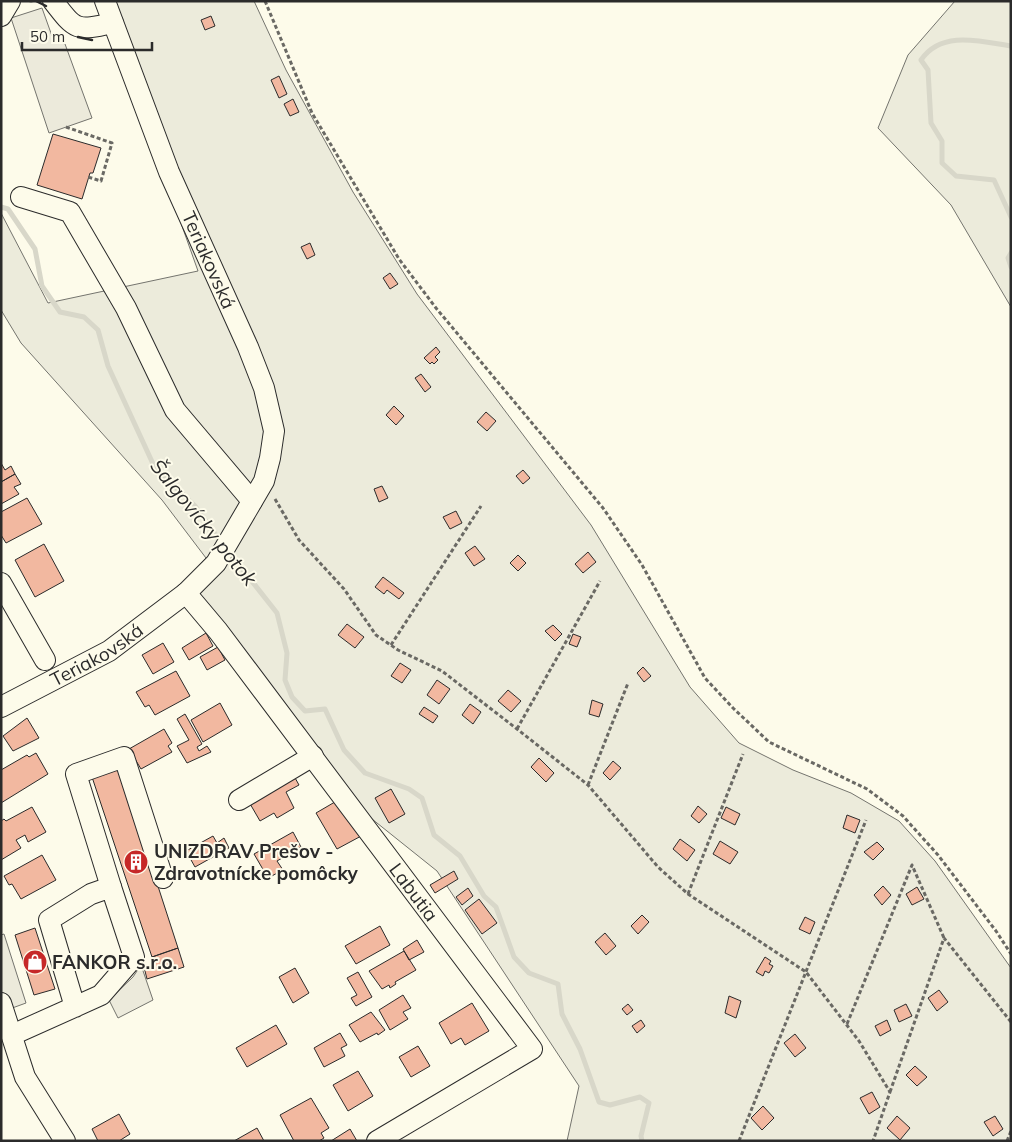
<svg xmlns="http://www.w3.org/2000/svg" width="1012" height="1142" viewBox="0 0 1012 1142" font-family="Mulish,sans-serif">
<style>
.green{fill:#ecebdb;stroke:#74746e}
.parking{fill:#eceadb;stroke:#74746e}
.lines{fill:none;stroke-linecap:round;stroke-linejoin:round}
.stream{stroke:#d8d7c9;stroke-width:5}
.building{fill:#f2b8a0;stroke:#2b2b2b}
.minor-casing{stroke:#2b2b2b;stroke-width:22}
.path{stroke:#6a6964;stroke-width:3;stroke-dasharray:4 2.5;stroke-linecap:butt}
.minor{stroke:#fdfbea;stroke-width:20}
.wall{stroke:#2b2b2b;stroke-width:2.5}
.labels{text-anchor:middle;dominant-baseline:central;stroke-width:4;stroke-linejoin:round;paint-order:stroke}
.street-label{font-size:19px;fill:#2b2b2b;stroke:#fdfbea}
.poi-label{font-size:19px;font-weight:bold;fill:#2b2b2b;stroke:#fdfbea;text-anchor:start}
.water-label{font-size:20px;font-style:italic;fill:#2b2b2b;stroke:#fdfbea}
</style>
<rect width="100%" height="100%" fill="#fdfbea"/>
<path class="green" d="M102,1H254L286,70L353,192L417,294L591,525L690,687L739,743L793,770L851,793L899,821L935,861L1011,968V1141H567L579,1086L437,871L357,807L174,594L206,558L162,500L21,343L1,310V213L48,303L198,271Z
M955,1H1011V307L951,205L878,128L908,55Z"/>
<path class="parking" d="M42,8L52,36L61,33L92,118L49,133L11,18Z
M4,934L26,1003L4,1011L1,1003V935Z
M141,965L153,1000L118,1018L109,1000L133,977Z"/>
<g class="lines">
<path class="stream" d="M1011,46C980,41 941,30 921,60L928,70L931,123L942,141V163L956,176L994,180L1011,217
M1,207L8,209L35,249L42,286L60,312L84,317L98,330L108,366L154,466L195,506L223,545
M1011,253L1008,258L1011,267
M228,551L277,613L287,653L285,680L292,697L305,711L325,709L344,750L365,773L409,789L422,798L434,835L460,856L484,896L496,907L514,957L529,973L558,984L562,1014L580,1049L599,1102L610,1105L640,1097L649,1103L641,1136L642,1141"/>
</g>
<path class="building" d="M211,16L215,26L205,30L201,20Z
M279,76L287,94L279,98L271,80Z
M293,99L299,112L290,116L284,104Z
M53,134L101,148L93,173H90L82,199L37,185Z
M310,243L315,255L307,259L301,247Z
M390,273L398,284L390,289L383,278Z
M436,347L440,352L435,357L438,360L434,364L432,362L430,364L424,358Z
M421,374L431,387L425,392L415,378Z
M394,406L404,416L396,425L386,415Z
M486,412L496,421L487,431L477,422Z
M1,463L5,470L11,466L15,474L1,482Z
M523,470L530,478L523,484L516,476Z
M15,474L21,484L14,487L19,494L1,504V482Z
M382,486L388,498L379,502L374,489Z
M27,498L42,524L6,543L1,535V512Z
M456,511L462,523L450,529L443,517Z
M44,544L64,581L35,597L15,560Z
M475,546L485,559L474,566L465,553Z
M588,552L596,562L583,573L575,564Z
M518,555L526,563L518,571L510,563Z
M383,577L404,593L399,599L387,590L384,594L375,587Z
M347,624L364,637L355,648L338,635Z
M553,625L562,634L555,641L545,631Z
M206,633L213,646L189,660L182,648Z
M573,634L581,637L577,647L569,644Z
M163,643L174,662L153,674L142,655Z
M218,647L225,660L207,670L200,657Z
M400,663L411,670L402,683L391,676Z
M643,667L651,676L644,682L637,673Z
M176,671L190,696L155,715L149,705L145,707L136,692Z
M437,680L450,689L439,704L427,695Z
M508,690L521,701L511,712L498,701Z
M592,700L603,704L599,717L589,714Z
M220,703L232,725L203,742L191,720Z
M470,704L481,712L473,724L462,715Z
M424,707L438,716L433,723L419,714Z
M185,714L202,744L197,747L199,751L207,746L211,752L187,763L177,746L189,740L177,719Z
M27,718L39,738L13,751L3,736Z
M164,729L172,743L168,746L172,752L141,769L129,749Z
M36,753L48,774L1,803V770L27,755L29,757Z
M539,758L554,773L546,782L531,767Z
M613,761L621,768L610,780L603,773Z
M120,769L178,948L152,957L92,777Z
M294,776L299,785L286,792L294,808L277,818L274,813L260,821L249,802Z
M391,789L405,814L389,823L375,798Z
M340,799L363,835L337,849L316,813Z
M698,806L707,814L699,823L691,816Z
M32,807L46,832L28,842L25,835L16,840L21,848L1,860V821L4,819L6,821Z
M726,807L740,814L735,825L721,818Z
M847,815L860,820L855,833L843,828Z
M293,832L301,847L277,861L283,870L268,878L254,854Z
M213,836L217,843L224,838L229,848L195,867L186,851Z
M680,839L695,850L687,861L673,849Z
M720,841L738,852L730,864L713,854Z
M877,842L884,849L873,860L864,852Z
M42,855L56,880L21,899L12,884L9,885L4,876Z
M454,871L458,879L435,893L430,885Z
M883,886L891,895L882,905L874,895Z
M917,887L924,899L912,905L906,894Z
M468,888L473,896L462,905L456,897Z
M479,899L497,923L482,934L465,910Z
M642,915L649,922L638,934L631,926Z
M805,917L815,922L810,934L799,929Z
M380,926L390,945L356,964L345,946Z
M35,928L55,989L34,995L15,935Z
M605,933L616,946L606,955L595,942Z
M417,940L424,952L409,960L403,949Z
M178,948L184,967L147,979L144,967L154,964L152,957Z
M404,951L416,970L395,982L396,984L390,988L389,985L382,989L369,971Z
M765,957L771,961L769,964L773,966L769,973L765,971L763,976L756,972Z
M295,968L309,993L293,1003L279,977Z
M358,972L372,997L356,1006L351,998L357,995L347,978Z
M939,990L948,1002L937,1011L928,998Z
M403,995L411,1008L403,1012L408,1019L390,1030L379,1010Z
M729,996L741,1001L736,1018L725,1013Z
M472,1003L489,1031L465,1045L461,1038L451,1044L439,1023Z
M628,1004L633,1010L627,1015L622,1009Z
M906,1004L912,1016L899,1022L894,1010Z
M371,1012L385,1030L378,1035L377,1033L360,1042L349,1025Z
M641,1020L645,1026L637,1033L632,1026Z
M887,1020L891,1030L880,1036L875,1026Z
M276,1025L287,1044L247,1067L236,1048Z
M340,1033L347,1045L341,1048L345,1056L324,1067L314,1048Z
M795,1034L806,1048L795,1057L784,1043Z
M418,1046L430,1066L411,1077L399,1057Z
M915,1066L927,1077L917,1086L906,1075Z
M358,1071L373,1096L348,1111L333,1085Z
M872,1092L880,1107L869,1114L860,1098Z
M311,1098L329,1128L321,1133L324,1138L319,1141H294L280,1115Z
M763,1106L774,1118L762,1130L751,1118Z
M119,1114L130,1134L119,1141H98L92,1129Z
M897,1116L910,1128L900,1140L887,1128Z
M995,1116L1003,1129L993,1136L984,1122Z
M257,1128L264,1141H234Z
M350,1129L357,1141H331Z"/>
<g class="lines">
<defs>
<g id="minor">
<path d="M53,1C76,31 76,31 113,23"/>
<path d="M1,16L10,1"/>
<path d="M21,197L70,212L126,308L175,410L252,501"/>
<path d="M1,583L45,660"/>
<path id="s1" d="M186,593L218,631L532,1049L377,1141"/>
<path id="s2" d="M1,707L109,651L186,593L216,563L264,481L270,458L274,431L264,388L248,347L169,172L105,1"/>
<path d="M239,800L313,756"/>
<path d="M111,887L76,774L124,757L163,878"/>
<path d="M1,1003L25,1077L65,1141"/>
<path d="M12,1035L101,995L134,957L111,887L91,894L49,920L75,1007"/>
</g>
</defs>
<use href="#minor" class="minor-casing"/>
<path class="path" d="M265,1L312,113L399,259L436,308L603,508L642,565L705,678L733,708L769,742L867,789L903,816L938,855L996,931L1011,954
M66,127L112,143L101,181L88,177
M275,499L299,540L344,589L376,635L398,650L442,671L517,729L588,785L658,867L688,894L806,972L859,1041L890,1092L873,1141
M391,645L481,506
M517,729L600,581
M588,785L628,683
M688,894L743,754
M847,1024L912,865L944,938
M890,1092L944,938L1011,1022
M739,1141L866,820
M1007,1141L1011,1131"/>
<use href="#minor" class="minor"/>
<path class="wall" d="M30,1H32
M36,1L46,6
M78,37L92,40"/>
</g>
<defs>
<symbol id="building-disc" viewBox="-11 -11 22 22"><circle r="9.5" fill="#c62828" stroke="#fdfbea"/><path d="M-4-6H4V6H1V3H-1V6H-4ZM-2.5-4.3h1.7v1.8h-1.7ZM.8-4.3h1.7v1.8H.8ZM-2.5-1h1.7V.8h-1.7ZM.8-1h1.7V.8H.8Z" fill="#fff"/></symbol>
<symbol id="shop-disc" viewBox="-11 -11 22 22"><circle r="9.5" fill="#c62828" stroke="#fdfbea"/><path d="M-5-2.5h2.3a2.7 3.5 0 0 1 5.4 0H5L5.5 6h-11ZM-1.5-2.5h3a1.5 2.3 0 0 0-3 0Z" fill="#fff"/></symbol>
</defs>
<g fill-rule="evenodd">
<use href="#building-disc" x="122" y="848" width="28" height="28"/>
<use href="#shop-disc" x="21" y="948" width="28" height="28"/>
</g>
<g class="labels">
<g class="street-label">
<text transform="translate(209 260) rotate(66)">Teriakovská</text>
<text stroke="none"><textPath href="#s2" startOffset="109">Teriakovská</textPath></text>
<text stroke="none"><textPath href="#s1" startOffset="376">Labutia</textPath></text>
</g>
<g class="poi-label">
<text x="154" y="851">UNIZDRAV Prešov -<tspan x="154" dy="22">Zdravotnícke pomôcky</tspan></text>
<text x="52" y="962">FANKOR s.r.o.</text>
</g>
<g class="water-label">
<text transform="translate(204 522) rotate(51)">Šalgovícky potok</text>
</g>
</g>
<rect width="1012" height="1142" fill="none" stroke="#2b2b2b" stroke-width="5"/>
<path d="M22 42v8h130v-8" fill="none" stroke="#2b2b2b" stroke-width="2.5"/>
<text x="30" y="42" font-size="15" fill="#2b2b2b" stroke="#fdfbea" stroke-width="4" paint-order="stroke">50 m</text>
</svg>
